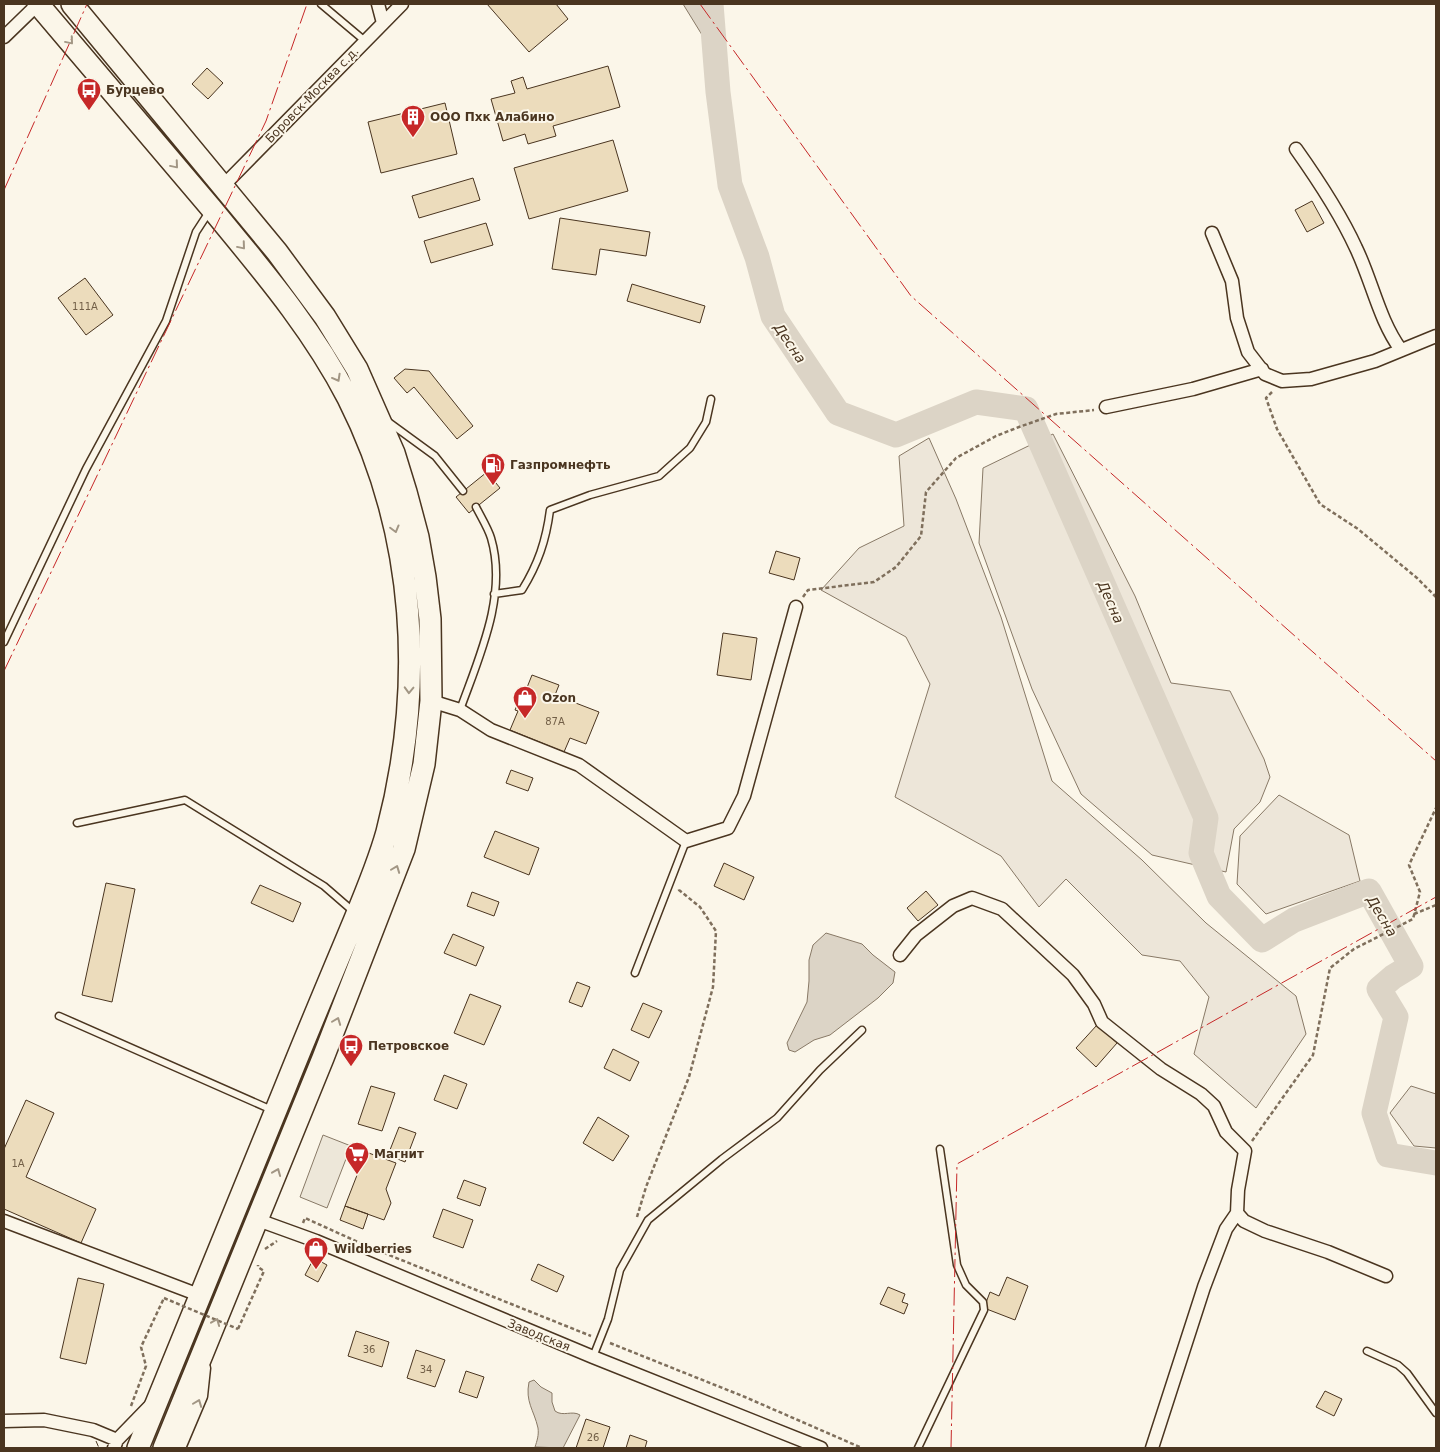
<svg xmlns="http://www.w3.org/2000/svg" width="1440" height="1452" viewBox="0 0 1440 1452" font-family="'DejaVu Sans',sans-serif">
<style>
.green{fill:#ede6d9;stroke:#887966}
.parking{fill:#ede7d9;stroke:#887966}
.water{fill:#dcd4c6;stroke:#887966}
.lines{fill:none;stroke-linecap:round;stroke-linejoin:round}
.river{stroke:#dcd4c6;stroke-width:25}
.building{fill:#ecdcbc;stroke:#4a3520}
.service-casing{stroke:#4a3520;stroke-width:9}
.minor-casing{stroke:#4a3520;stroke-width:15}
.trunk-casing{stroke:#4a3520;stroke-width:24}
.path{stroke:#7f6f5c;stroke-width:2.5;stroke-dasharray:4 2.5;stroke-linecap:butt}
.service{stroke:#fbf6e9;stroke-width:6}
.minor{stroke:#fbf6e9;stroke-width:12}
.trunk{stroke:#fbf6e9;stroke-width:21}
.path-bridge{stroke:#7f6f5c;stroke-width:2.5;stroke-dasharray:4 2.5;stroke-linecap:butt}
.fence{stroke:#4a3520;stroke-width:1;stroke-dasharray:6 2.5;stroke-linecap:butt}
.power{stroke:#c62828;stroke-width:1;stroke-dasharray:18 4 2.5 4;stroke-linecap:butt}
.oneway{stroke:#a29684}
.labels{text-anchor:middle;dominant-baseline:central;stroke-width:4;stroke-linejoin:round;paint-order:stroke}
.number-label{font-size:10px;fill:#725f47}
.poi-label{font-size:12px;font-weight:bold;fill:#4a3520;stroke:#fbf6e9;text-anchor:start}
.street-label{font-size:12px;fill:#4a3520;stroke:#fbf6e9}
.water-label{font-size:14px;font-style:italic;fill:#4a3520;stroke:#fbf6e9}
</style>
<rect width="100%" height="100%" fill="#fbf6e9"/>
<path class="green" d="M1053,434L1135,596L1171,683L1230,691L1264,759L1270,777L1260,802L1234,829L1226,872L1152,855L1081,794L1032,689L979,543L983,468Z
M929,438L956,499L1001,617L1052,781L1142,860L1206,923L1296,996L1306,1034L1256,1108L1194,1054L1209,997L1180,961L1142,955L1066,879L1039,907L1001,856L895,797L930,684L906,637L821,590L859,548L904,526L899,456Z
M1279,795L1349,835L1360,881L1266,914L1237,884L1240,836Z
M1411,1086L1436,1094V1148L1414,1146L1390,1113Z"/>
<path class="parking" d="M323,1135L351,1146L327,1208L300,1197Z"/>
<path class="water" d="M683,4H711L715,56Z
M826,933L862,944L873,955L895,972L893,983L878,998L830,1035L814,1040L795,1052L789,1050L787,1043L807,1002L809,981V960L813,945Z
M534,1380L541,1387L552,1393V1402L555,1411C563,1417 572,1410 580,1415L563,1448L535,1447C537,1441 539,1435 538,1428C534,1410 525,1402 529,1382Z"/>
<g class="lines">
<path class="river" d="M711,4L718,92L730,185L757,257L773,316L838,413L896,435L976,402L1026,409L1206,818L1201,853L1219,896L1262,940L1294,920L1369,891L1411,966L1393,977L1379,989L1396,1017L1374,1113L1388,1155L1436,1163"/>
</g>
<path class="building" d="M487,4H556L568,19L529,52Z
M608,66L620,107L553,126L556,136L528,144L525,134L503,141L491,99L515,93L511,81L523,77L527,89Z
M207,68L223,83L208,99L192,84Z
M445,103L457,154L381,173L368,122Z
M613,140L628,191L529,219L514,168Z
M473,178L480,200L419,218L412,196Z
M1312,201L1324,223L1307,232L1295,210Z
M560,218L650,232L646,256L600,249L596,275L552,269Z
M486,223L493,245L431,263L424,241Z
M85,278L113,315L86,335L58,298Z
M632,284L705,306L700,323L627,301Z
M405,369L429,371L473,426L457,439L414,387L407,393L394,378Z
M487,472L500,488L469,513L456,497Z
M776,551L800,558L794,580L769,573Z
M723,633L757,638L751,680L717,675Z
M532,675L559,685L555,695L599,712L586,744L570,738L564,752L510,730L518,711L515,710L522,694L524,695Z
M511,770L533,778L528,791L506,783Z
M495,831L539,848L529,875L484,857Z
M724,863L754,877L744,900L714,886Z
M106,883L135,889L112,1002L82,995Z
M260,885L301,903L293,922L251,903Z
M926,891L938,905L918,921L907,908Z
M472,892L499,902L494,916L467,906Z
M453,934L484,947L476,966L444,953Z
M577,982L590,987L582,1007L569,1002Z
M470,994L501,1006L484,1045L454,1033Z
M643,1003L662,1011L649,1038L631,1030Z
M1097,1025L1117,1043L1096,1067L1076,1048Z
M613,1049L639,1062L630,1081L604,1068Z
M444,1075L467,1084L457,1109L434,1100Z
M371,1086L395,1093L382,1131L358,1124Z
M26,1100L54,1113L26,1177L96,1209L81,1243L4,1209V1149Z
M598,1117L629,1136L613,1161L583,1143Z
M399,1127L416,1133L405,1162L388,1155Z
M366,1152L396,1163L386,1189L391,1203L384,1220L345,1206Z
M464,1180L486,1188L480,1206L457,1198Z
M345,1206L368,1214L363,1229L340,1220Z
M443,1209L473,1220L463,1248L433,1237Z
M314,1258L327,1265L318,1282L305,1275Z
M538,1264L564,1276L557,1292L531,1280Z
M1007,1277L1028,1286L1015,1320L984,1308L990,1292L999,1296Z
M78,1278L104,1284L86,1364L60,1358Z
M888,1287L905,1294L902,1302L908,1304L904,1314L880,1304Z
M356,1331L389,1342L382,1367L348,1356Z
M416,1350L445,1360L435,1387L407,1378Z
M466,1371L484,1377L477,1398L459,1392Z
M1325,1391L1342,1399L1334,1416L1316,1407Z
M586,1419L610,1427L603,1448H576Z
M630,1435L647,1441L645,1448H626Z"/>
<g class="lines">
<defs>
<path id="service" d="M321,4L365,41
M387,421L435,456L463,491
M494,594L522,590C538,564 546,541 550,510L590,495L659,476L690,448L706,422L711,399
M4,642L86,469L166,321L196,232L209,212
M460,710C479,657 508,595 491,538C488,528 481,517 476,507
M77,823L185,800L324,886L354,912
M635,973L686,841
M59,1016L272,1110
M1367,1351L1398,1365L1407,1373L1436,1413
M593,1357L608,1319L620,1270L648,1220L722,1159L777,1118L820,1070L862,1030
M918,1448L984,1310L983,1302L966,1285L957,1265L940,1149"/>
<path id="minor" d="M378,4L383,23
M4,37L38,4
M1296,149C1318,180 1340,213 1356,248C1372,281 1379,320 1401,350
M223,186L402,4
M1212,233L1232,281L1237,318L1248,352L1265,374L1282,381L1311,379L1375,361L1436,336
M1106,407L1193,389L1262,369
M431,701L460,710L491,730L579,765L686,841L728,828L744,796L796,607
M900,955L916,935L953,906L972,898L1002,909L1073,975L1094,1004L1102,1022L1161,1069L1201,1094L1214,1106L1226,1132L1245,1151L1238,1190L1237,1213L1244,1221L1265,1231L1328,1252L1386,1276
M258,1220L316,1241L593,1357L821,1448
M4,1221L199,1295
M4,1421L44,1420L93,1430L117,1440
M114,1448L117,1440L150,1406
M179,1448L201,1396L204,1368
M1152,1448L1204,1287L1226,1229L1237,1213"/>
<path id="trunk" d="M38,4C96,72 154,140 211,208C261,269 312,328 348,398C417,534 425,687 387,832C377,868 361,904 347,938C326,988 305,1038 285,1088C235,1208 186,1328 138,1448
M72,4L277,252L325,317L357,369L394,453L406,492L418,537L425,577L430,619L431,701L424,764L404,849L323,1058L164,1448"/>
</defs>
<use href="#service" class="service-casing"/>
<use href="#minor" class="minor-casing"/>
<use href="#trunk" class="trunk-casing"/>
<path class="path" d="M1272,392L1266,398L1277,429L1320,504L1358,529L1417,578L1436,597
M803,597L808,590L874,582L896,567L921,536L926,492L956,458L996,436L1019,427L1056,414L1094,410
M1414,914L1436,905
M1252,1141L1313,1055L1330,968L1354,949L1413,919L1420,892L1409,865L1436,808
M637,1217L646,1187L689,1077L713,987L716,931L700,907L679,890V888
M303,1223L305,1218L369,1247L591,1336
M265,1249L277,1241
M238,1329L264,1271L258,1267V1265
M610,1343L745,1397L862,1448
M131,1406L146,1366L141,1347L164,1298"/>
<use href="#service" class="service"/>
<use href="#minor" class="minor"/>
<use href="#trunk" class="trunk"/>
<path class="path-bridge" d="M164,1298L238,1329"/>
<path class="fence" d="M96,1441L99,1448"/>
<path class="power" d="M700,4L911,296L1436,761
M4,190L87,4
M4,671L266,121L307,4
M951,1448L957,1164L1436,897"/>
</g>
<defs><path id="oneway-chevron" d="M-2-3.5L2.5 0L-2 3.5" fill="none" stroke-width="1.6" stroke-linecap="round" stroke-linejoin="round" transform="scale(1.25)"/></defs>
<g class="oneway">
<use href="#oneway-chevron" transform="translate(70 41) rotate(50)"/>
<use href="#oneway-chevron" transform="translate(175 165) rotate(50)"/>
<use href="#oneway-chevron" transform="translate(242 246) rotate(50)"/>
<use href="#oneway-chevron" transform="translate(337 378) rotate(61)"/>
<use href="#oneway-chevron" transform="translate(395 529) rotate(75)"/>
<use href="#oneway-chevron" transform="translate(409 690) rotate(92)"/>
<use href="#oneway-chevron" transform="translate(396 869) rotate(-69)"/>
<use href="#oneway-chevron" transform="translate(337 1021) rotate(-69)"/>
<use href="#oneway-chevron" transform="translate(277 1172) rotate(-68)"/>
<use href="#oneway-chevron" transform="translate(216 1322) rotate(-68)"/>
<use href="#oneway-chevron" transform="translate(198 1403) rotate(-69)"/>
</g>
<defs>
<symbol id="bus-pin" viewBox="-11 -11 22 30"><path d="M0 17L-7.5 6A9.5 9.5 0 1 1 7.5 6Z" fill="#c62828" stroke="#fbf6e9"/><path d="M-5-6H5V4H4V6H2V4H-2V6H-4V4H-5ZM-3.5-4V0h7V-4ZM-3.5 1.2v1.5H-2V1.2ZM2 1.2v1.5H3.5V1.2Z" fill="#fff"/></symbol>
<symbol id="building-pin" viewBox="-11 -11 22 30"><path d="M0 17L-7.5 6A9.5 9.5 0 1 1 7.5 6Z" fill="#c62828" stroke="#fbf6e9"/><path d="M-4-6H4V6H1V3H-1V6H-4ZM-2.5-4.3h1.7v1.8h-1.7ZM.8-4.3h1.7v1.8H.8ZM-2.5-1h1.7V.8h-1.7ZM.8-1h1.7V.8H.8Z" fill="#fff"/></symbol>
<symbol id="fuel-pin" viewBox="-11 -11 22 30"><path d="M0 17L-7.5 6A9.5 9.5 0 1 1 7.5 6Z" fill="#c62828" stroke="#fbf6e9"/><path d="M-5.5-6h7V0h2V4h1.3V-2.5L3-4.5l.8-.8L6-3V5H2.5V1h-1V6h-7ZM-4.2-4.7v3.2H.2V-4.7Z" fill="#fff"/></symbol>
<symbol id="shop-pin" viewBox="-11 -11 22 30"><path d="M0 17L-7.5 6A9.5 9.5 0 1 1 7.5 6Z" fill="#c62828" stroke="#fbf6e9"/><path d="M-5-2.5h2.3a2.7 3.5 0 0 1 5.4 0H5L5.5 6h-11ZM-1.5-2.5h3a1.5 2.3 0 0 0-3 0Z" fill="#fff"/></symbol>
<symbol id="supermarket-pin" viewBox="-11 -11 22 30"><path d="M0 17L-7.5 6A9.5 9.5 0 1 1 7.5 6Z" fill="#c62828" stroke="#fbf6e9"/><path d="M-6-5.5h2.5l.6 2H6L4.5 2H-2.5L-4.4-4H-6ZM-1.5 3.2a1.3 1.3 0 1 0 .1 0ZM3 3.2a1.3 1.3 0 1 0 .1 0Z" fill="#fff"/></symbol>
</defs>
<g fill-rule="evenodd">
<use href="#bus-pin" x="75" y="76" width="28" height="38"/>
<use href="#building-pin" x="399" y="103" width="28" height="38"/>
<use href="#fuel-pin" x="479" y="451" width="28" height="38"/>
<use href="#shop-pin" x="511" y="684" width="28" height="38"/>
<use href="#bus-pin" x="337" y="1032" width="28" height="38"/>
<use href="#supermarket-pin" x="343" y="1140" width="28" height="38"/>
<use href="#shop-pin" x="302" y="1235" width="28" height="38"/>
</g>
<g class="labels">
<g class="number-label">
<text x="85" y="306">111А</text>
<text x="555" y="721">87А</text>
<text x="18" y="1163">1А</text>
<text x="369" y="1349">36</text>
<text x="426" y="1369">34</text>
<text x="593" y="1437">26</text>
</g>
<g class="poi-label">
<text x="106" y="90">Бурцево</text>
<text x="430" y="117">ООО Пхк Алабино</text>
<text x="510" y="465">Газпромнефть</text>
<text x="542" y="698">Ozon</text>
<text x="368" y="1046">Петровское</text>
<text x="374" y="1154">Магнит</text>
<text x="334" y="1249">Wildberries</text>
</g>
<g class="street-label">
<text transform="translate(312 95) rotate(-46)">Боровск-Москва с.д.</text>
<text transform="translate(539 1335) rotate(22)">Заводская</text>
</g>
<g class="water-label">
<text transform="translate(790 343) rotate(56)">Десна</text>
<text transform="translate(1111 602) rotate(66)">Десна</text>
<text transform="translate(1382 916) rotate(59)">Десна</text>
</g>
</g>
<rect width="1440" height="1452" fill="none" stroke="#4a3520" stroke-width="10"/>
</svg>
